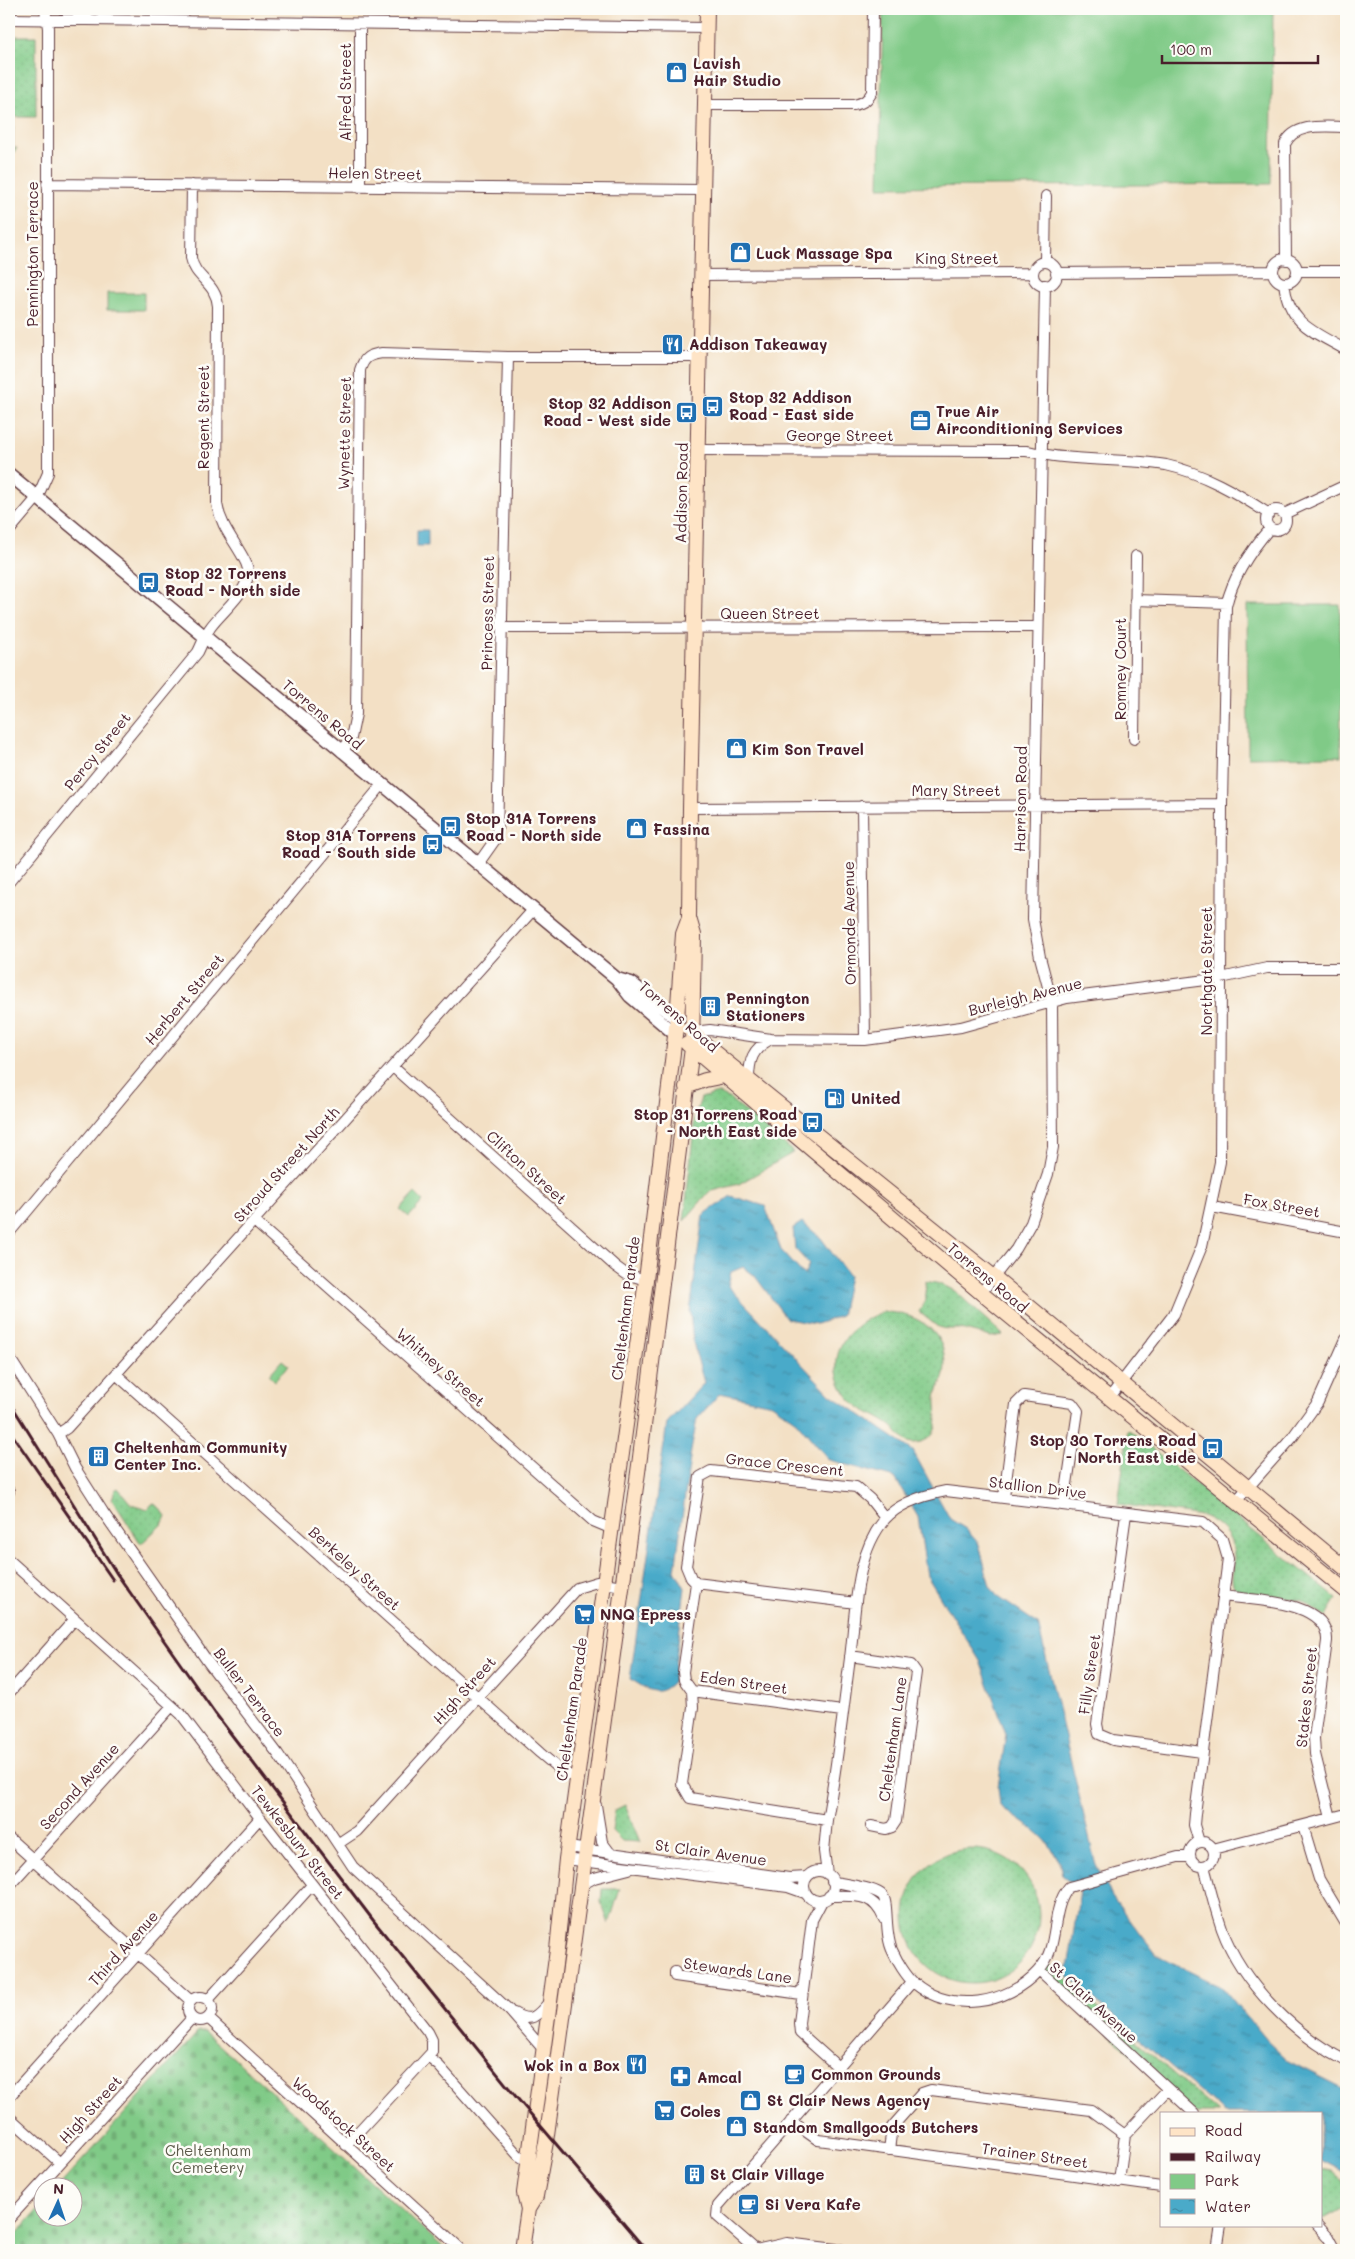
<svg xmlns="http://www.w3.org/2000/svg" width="1355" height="2259" viewBox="0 0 1355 2259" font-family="Mali,sans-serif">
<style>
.green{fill:url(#green-dots);stroke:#657459}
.cemetery{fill:url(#cemetery-stones);stroke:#657459}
.pitch{fill:#80ca87;stroke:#657459}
.water{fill:url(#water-ripples);stroke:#4a647a}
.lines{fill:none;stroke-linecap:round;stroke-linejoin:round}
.minor-casing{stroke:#633c42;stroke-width:12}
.tertiary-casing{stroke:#633c42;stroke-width:15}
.secondary-casing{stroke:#633c42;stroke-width:16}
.minor{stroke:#fff;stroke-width:10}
.tertiary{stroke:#fff;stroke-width:12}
.secondary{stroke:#fee4c6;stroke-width:14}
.rail{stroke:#4a1f2b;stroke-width:3}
.labels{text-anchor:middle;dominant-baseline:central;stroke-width:5;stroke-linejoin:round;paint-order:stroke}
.poi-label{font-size:15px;font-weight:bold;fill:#4a1f2b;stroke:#fdfcf7;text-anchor:start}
.street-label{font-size:15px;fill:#4a1f2b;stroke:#fdfcf7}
.park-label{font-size:15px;fill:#5d5b4b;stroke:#fdfcf7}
</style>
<defs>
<pattern id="green-dots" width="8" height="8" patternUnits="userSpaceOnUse" patternTransform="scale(1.25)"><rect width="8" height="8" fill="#80ca87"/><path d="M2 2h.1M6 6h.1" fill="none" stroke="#70ad75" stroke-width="1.8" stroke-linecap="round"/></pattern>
<pattern id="cemetery-stones" width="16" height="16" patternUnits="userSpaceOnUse" patternTransform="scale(1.25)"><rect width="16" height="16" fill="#80ca87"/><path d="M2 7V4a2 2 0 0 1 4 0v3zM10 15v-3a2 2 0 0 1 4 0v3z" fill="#70ad75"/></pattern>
<pattern id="water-ripples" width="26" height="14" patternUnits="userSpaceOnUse" patternTransform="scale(1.25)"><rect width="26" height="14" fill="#4aaac9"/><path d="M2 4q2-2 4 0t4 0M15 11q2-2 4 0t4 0" fill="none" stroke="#408aa3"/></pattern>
</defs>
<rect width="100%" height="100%" fill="#fdfcf7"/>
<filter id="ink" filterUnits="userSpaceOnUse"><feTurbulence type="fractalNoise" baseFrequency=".02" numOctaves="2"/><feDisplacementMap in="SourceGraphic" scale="10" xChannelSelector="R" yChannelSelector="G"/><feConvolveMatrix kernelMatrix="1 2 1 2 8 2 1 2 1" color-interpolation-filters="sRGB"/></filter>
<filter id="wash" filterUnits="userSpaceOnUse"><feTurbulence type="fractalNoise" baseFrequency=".0096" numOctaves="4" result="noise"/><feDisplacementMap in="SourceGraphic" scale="20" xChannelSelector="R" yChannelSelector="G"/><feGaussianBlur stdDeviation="1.12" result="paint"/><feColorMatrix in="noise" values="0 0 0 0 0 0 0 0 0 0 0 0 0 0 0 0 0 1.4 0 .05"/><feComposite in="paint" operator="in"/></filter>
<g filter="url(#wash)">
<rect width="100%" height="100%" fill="#f3e0c5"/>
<path class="green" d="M9,36H36V117H14L13,148H17L9,160Z
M718,1093L730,1099L794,1152L739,1184L709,1192L684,1221L695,1116L701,1098Z
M925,1281L941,1284L955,1291L1003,1335L991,1337L961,1329H946L938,1327L919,1312L926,1300Z
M883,1312C919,1312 951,1334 944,1375C942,1383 937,1389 936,1397C935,1409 940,1422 933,1434C929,1440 920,1443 913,1443C901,1442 898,1430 890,1425C875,1414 857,1410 846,1394C822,1358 847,1324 883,1312Z
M1128,1429L1337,1599L1326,1617L1301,1600L1240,1593C1226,1583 1235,1571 1234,1557C1234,1537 1219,1522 1202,1516L1118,1504Z
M118,1488L131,1504L148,1509L153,1503L161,1509L166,1516L163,1523L141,1544L112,1499L115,1490Z
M625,1805L640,1842L622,1841L612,1831L615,1810Z
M905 1916a67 67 0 1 1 134 0a67 67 0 1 1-134 0Z
M602,1889H620L609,1924L601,1902Z
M1045,1960L1218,2113H1195L1039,1970Z
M1321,2169L1332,2171L1346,2183V2206L1321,2220Z"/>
<path class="cemetery" d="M198,2032H205L446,2250H9V2243L42,2205V2216H72V2186H59Z"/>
<path class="pitch" d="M883,9H1273L1271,184L879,187Z
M107,293H144V310H107Z
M1247,605H1340L1341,756L1248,757Z
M415,1193L423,1201L409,1217L400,1209Z
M282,1360L288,1365L275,1381L269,1375Z"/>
<path class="water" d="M417,530H428V546H417Z
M731,1196L765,1206L781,1250L804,1275L809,1264L795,1249L793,1228L802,1222L821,1238L849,1276L841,1316L816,1324L787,1319L754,1275L743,1267L731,1272L728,1286L830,1394L913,1451L950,1519L966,1529L979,1544L990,1586L997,1596L1038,1624L1095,1862L1112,1897L1157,1955L1222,1987L1266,2040L1288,2061L1346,2090V2173L1321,2160V2113H1224L1067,1975L1080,1890L1062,1875C1057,1839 1028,1827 1000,1806L998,1787L1006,1734L980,1661L927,1576L918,1517L895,1478L829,1460L796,1421L772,1404L720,1393L697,1419L691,1451L675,1570L685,1588L673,1682C656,1699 648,1689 630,1679L667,1423L704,1383L693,1342L690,1312L703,1215Z"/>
</g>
<g filter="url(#ink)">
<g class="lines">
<defs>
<path id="minor" d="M9,19L707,28
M360,25V188
M705,105H854C863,103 868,100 872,92L873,9
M47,184L703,190
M1273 271a12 12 0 1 1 24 0a12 12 0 1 1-24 0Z
M1286,260L1285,144C1295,122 1326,127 1346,127
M1045,262L1046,196
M1033 274a12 12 0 1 1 24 0a12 12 0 1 1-24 0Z
M1297,271H1346
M1056,273L1273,271
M702,275L1033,273
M1284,283C1289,325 1313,331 1346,350
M698,450L1026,451C1038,453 1051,456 1063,457C1098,461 1132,459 1166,465C1203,473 1237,493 1269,514
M1266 520a10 10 0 1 1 20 0a10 10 0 1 1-20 0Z
M1284,514L1346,485
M9,531L37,498L48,473V28L45,9
M1135,600L1227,603
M502,628L1038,627
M1134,739L1136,556
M342,752L351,738L356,714L360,370C364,357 369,355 382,353L508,357H700
M862,806L865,1040
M690,808L1222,804
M478,864L497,837L508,357
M9,882L198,652C202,644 205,635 210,628C222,610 257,587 246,563C236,542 221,528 217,504L218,306C216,282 195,279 191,258L192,185
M693,1032L710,1030L771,1039L865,1040L961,1027L1067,998L1221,978L1267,968H1346
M393,1067L615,1266L626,1274L646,1280
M749,1080C749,1060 752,1049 771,1039
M1212,1207L1346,1232
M254,1221L593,1521L612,1529
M9,1233L382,785
M981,1293L1016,1249L1031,1223L1048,1174L1053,1147L1052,1002L1040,957L1033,919L1045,285
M9,1357L58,1434L75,1468L103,1512L208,1662L278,1754L353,1867L509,2010L544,2050
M116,1374L540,1753L565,1774L578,1777
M1110,1397L1174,1314L1202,1246L1220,1162L1222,804L1226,606C1233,576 1250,551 1270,528
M58,1434L67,1428L116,1374L533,910
M9,1491V1492
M1004,1497L1016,1404L1024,1396L1072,1403L1078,1411L1064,1504
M1237,1500L1292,1438L1318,1402L1346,1339
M1126,1514L1097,1724L1099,1734L1113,1740L1202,1752
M9,1560L181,1714L260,1818L428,2032L432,2040V2052L346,2145
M696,1583L683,1672L684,1680L692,1691L842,1711
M1223,1596C1251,1600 1329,1600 1327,1641L1314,1738L1315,1754L1331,1818
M856,1603L696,1583L691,1578L686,1566L700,1477L711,1471L856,1487L870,1499L885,1518
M850,1656L911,1665L916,1672L896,1821L892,1827L886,1829L871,1826
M692,1691L693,1707L682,1784L690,1798L827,1820
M9,1693L74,1620
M596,1805L602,1842L611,1854
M1303,1826L1319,1879L1346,1924
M9,1838L191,2001
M1190 1854a12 12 0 1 1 24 0a12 12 0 1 1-24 0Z
M339,1843L357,1831L577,1588L597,1582L623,1586
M568,1847L789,1878L807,1877
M1213,1849L1346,1814
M566,1859L788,1887L805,1893
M1204,1866C1210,1887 1215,1909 1222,1929C1242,1984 1295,2035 1346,2061
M804 1886a15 15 0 1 1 30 0a15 15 0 1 1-30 0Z
M827,1874L824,1851L827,1820C837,1766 843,1712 850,1658C856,1612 854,1556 885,1519C900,1502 925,1495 946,1491L1203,1522L1222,1539L1228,1559L1195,1814L1194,1825L1199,1842
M832,1881C845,1885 875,1887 883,1896C889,1905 884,1935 893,1952C897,1961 906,1976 914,1983C951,2014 1007,2005 1038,1971C1061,1947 1049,1911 1069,1887L1178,1857H1190
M583,1884L594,1878L629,1869
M9,1886L172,1706
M829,1896C855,1896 873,1892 884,1919
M822,1901L812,1920L799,2023L800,2033L838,2067
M1039,1970L1194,2113
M675,1972V1976L801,1994
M188 2009a12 12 0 1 1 24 0a12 12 0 1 1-24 0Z
M208,2000L312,1885
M514,2013C532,2024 538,2015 550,2001
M208,2018L462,2250
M428,2057L439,2066L518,2155L529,2162
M9,2097L260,1818
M9,2117L60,2163
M791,2121L818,2140L826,2141L1161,2187
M889,2150L892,2127L922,2093L931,2090L1091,2110L1125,2135
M1119,2182L1125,2135L1168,2089
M9,2219L192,2018
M1317,2225L1328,2237L1335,2250
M844,2250L787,2243L756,2250L717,2216L718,2206L912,1982
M1217,2250L1221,2225"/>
<path id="tertiary" d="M9,474L617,979L630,996L675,1034
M617,979L631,983L677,1019"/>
<path id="secondary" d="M689,1029L709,1048L994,1277L1346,1569
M687,1044L981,1293L1346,1591
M686,1087L705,1080L725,1076
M528,2209L536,2196L546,2142L639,1465L692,1048L694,935L689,918L690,808L707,9
M522,2250L528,2209L524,2193L557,1950L566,1859L646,1280L677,1019L683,934L689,918"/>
</defs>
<use href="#minor" class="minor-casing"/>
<use href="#tertiary" class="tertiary-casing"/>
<use href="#secondary" class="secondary-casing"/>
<use href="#minor" class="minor"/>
<use href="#tertiary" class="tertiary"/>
<use href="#secondary" class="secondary"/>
<path class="rail" d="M9,1401L117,1574L215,1713L373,1920L517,2098L646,2250
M9,1430L113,1580"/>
</g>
</g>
<defs>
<symbol id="shop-square" viewBox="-11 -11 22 22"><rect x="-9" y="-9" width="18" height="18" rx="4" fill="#1f6fb2" stroke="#fdfcf7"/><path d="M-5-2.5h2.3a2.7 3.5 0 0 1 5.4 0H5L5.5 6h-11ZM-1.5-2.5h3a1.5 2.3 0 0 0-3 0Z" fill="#fff"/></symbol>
<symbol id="restaurant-square" viewBox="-11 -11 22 22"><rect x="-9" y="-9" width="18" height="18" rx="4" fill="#1f6fb2" stroke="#fdfcf7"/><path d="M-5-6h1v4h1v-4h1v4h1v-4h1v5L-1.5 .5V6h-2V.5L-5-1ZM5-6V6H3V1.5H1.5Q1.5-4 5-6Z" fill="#fff"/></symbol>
<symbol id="bus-square" viewBox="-11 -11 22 22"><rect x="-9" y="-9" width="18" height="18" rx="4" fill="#1f6fb2" stroke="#fdfcf7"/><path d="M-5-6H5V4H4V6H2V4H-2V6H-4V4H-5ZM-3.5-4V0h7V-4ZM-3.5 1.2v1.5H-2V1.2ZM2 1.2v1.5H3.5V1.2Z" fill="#fff"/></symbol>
<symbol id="office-square" viewBox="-11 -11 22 22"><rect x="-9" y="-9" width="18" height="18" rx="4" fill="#1f6fb2" stroke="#fdfcf7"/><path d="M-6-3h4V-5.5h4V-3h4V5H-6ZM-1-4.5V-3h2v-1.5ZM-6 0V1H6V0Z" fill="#fff"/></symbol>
<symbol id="building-square" viewBox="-11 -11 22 22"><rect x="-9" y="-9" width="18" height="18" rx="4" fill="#1f6fb2" stroke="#fdfcf7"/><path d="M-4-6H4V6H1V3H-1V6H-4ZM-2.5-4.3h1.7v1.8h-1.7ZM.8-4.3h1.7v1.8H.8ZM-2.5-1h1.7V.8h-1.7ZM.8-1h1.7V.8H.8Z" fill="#fff"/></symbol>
<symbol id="fuel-square" viewBox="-11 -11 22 22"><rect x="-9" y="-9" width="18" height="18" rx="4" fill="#1f6fb2" stroke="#fdfcf7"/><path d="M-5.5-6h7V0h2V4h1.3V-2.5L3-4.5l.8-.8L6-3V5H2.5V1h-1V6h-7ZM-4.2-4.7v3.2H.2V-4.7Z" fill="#fff"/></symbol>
<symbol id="supermarket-square" viewBox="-11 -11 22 22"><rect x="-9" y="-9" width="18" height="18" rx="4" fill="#1f6fb2" stroke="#fdfcf7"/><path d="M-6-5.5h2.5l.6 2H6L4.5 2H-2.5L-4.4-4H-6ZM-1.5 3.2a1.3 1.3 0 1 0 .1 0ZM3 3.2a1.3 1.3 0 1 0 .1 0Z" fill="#fff"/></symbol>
<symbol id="cafe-square" viewBox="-11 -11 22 22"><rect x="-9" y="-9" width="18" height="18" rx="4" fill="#1f6fb2" stroke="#fdfcf7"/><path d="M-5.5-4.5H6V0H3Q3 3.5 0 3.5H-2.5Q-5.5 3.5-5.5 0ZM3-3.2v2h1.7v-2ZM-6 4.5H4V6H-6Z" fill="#fff"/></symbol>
<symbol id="pharmacy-square" viewBox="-11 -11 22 22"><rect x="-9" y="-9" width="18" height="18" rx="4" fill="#1f6fb2" stroke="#fdfcf7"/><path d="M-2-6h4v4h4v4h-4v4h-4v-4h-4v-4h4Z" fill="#fff"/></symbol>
</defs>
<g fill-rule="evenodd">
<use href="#shop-square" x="664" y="60" width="25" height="25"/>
<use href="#shop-square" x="728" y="240" width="25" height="25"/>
<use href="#restaurant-square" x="660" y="332" width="25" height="25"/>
<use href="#bus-square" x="700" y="394" width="25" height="25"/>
<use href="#bus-square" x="674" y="400" width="25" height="25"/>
<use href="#office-square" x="908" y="408" width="25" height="25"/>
<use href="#bus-square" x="136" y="570" width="25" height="25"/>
<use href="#shop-square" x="724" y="736" width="25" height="25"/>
<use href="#bus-square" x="438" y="814" width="25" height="25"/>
<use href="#shop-square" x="624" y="816" width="25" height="25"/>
<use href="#bus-square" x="420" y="832" width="25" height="25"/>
<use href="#building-square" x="698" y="994" width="25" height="25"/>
<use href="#fuel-square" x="822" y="1086" width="25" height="25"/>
<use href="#bus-square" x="800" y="1110" width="25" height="25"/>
<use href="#bus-square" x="1200" y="1436" width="25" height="25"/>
<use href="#building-square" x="86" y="1444" width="25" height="25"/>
<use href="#supermarket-square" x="572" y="1602" width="25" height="25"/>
<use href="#restaurant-square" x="624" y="2052" width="25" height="25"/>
<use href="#cafe-square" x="782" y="2062" width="25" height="25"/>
<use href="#pharmacy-square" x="668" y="2064" width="25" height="25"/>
<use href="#shop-square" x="738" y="2088" width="25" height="25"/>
<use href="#supermarket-square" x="652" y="2098" width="25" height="25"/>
<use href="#shop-square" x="724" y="2114" width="25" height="25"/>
<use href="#building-square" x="682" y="2162" width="25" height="25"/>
<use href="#cafe-square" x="736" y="2192" width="25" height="25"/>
</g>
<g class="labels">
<g class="poi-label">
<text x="693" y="63">Lavish<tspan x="693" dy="17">Hair Studio</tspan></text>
<text x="756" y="253">Luck Massage Spa</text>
<text x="689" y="344">Addison Takeaway</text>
<text x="729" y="397">Stop 32 Addison<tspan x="729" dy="17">Road - East side</tspan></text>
<text x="671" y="403" text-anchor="end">Stop 32 Addison<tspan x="671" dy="17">Road - West side</tspan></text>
<text x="936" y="411">True Air<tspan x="936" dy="17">Airconditioning Services</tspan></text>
<text x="165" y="573">Stop 32 Torrens<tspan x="165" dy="17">Road - North side</tspan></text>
<text x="752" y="749">Kim Son Travel</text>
<text x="466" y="818">Stop 31A Torrens<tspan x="466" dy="17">Road - North side</tspan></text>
<text x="653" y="829">Fassina</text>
<text x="416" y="835" text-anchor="end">Stop 31A Torrens<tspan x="416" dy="17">Road - South side</tspan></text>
<text x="726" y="998">Pennington<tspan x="726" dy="17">Stationers</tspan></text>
<text x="851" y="1098">United</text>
<text x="797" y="1114" text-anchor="end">Stop 31 Torrens Road<tspan x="797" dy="17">- North East side</tspan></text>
<text x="1196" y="1440" text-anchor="end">Stop 30 Torrens Road<tspan x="1196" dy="17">- North East side</tspan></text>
<text x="114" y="1447">Cheltenham Community<tspan x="114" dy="17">Center Inc.</tspan></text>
<text x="600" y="1614">NNQ Epress</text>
<text x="620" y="2065" text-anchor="end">Wok in a Box</text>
<text x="811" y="2074">Common Grounds</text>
<text x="697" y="2077">Amcal</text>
<text x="767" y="2100">St Clair News Agency</text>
<text x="680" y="2111">Coles</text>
<text x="753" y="2127">Standom Smallgoods Butchers</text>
<text x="710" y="2174">St Clair Village</text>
<text x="765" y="2204">Si Vera Kafe</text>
</g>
<g class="street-label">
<text transform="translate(345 92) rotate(-90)">Alfred Street</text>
<text transform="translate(375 173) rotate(1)">Helen Street</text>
<text transform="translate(32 254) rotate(-90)">Pennington Terrace</text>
<text x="957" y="258">King Street</text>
<text transform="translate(203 417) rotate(-90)">Regent Street</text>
<text transform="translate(344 433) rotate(-89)">Wynette Street</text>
<text x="840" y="435">George Street</text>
<text transform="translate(681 493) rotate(-89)">Addison Road</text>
<text transform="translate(487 613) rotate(-89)">Princess Street</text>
<text x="770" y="613">Queen Street</text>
<text transform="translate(1120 669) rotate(-90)">Romney Court</text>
<text transform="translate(323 714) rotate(40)">Torrens Road</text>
<text transform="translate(97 751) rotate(-51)">Percy Street</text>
<text x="956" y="790">Mary Street</text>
<text transform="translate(1020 799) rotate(-89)">Harrison Road</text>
<text transform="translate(849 923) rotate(-91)">Ormonde Avenue</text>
<text transform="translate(1206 971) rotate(-90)">Northgate Street</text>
<text transform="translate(1025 996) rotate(-14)">Burleigh Avenue</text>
<text transform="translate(184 999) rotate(-50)">Herbert Street</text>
<text transform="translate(679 1016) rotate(41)">Torrens Road</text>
<text transform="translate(286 1164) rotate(-48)">Stroud Street North</text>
<text transform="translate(527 1167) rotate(42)">Clifton Street</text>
<text transform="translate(1282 1205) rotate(10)">Fox Street</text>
<text transform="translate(988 1277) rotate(40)">Torrens Road</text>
<text transform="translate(625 1308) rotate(-83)">Cheltenham Parade</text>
<text transform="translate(441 1367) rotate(41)">Whitney Street</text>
<text transform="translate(785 1464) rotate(6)">Grace Crescent</text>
<text transform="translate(1038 1487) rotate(7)">Stallion Drive</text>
<text transform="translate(355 1568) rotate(42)">Berkeley Street</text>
<text transform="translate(1089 1674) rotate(-82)">Filly Street</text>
<text transform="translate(744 1682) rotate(8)">Eden Street</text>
<text transform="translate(464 1690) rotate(-48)">High Street</text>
<text transform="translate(250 1692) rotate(53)">Buller Terrace</text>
<text transform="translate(1306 1697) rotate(-84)">Stakes Street</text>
<text transform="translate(571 1709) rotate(-82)">Cheltenham Parade</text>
<text transform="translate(892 1739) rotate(-82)">Cheltenham Lane</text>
<text transform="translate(79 1786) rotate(-48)">Second Avenue</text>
<text transform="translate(298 1842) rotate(52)">Tewkesbury Street</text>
<text transform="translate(711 1852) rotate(8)">St Clair Avenue</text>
<text transform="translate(123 1948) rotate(-48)">Third Avenue</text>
<text transform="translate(738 1970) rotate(8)">Stewards Lane</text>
<text transform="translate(1094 2002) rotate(42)">St Clair Avenue</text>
<text transform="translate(90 2109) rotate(-48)">High Street</text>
<text transform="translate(344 2124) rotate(42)">Woodstock Street</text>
<text transform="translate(1035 2155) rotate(8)">Trainer Street</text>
</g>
<g class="park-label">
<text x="208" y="2150">Cheltenham<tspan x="208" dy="17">Cemetery</tspan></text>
</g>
</g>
<rect width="1355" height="2259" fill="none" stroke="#fdfcf7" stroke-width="30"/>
<rect x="1160" y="2112" width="162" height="115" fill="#fdfcf7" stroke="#b5a4a5"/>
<rect x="1170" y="2128" width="25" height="8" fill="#fee4c6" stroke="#b5a4a5"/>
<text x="1205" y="2136" font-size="15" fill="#4a1f2b">Road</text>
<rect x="1170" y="2153" width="25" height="8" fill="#4a1f2b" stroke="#b5a4a5"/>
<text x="1205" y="2162" font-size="15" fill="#4a1f2b">Railway</text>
<rect x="1170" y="2174" width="25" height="15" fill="#80ca87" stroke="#b5a4a5"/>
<text x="1205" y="2186" font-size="15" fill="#4a1f2b">Park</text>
<rect x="1170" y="2199" width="25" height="15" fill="url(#water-ripples)" stroke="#b5a4a5"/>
<text x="1205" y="2212" font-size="15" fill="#4a1f2b">Water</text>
<g transform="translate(58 2202) rotate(3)"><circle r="24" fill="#fdfcf7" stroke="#b5a4a5"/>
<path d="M0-4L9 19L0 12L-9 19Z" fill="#1f6fb2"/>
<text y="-8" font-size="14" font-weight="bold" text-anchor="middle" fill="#4a1f2b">N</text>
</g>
<path d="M1162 55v8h156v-8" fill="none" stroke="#4a1f2b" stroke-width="2.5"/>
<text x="1170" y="55" font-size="15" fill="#4a1f2b" stroke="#fdfcf7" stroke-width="4" paint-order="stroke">100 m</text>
</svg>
